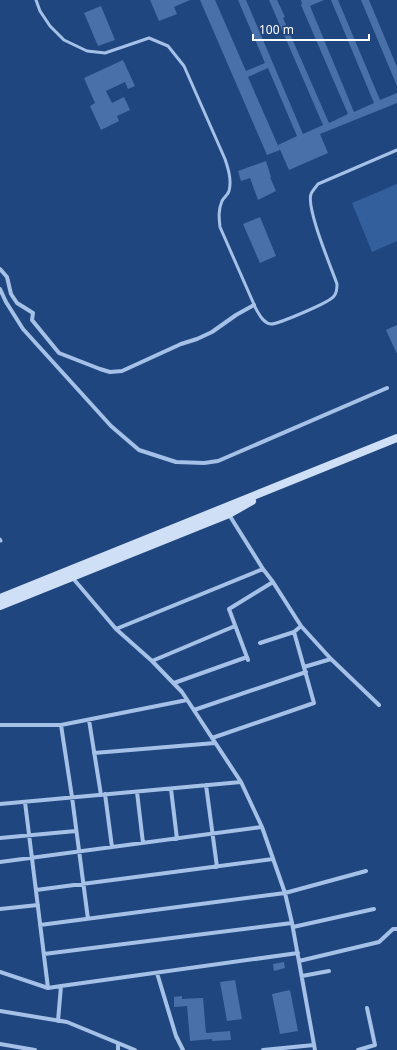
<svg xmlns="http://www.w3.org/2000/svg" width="397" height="1050" viewBox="0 0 397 1050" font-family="'Noto Sans',sans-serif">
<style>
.grass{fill:#335f9d}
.building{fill:#4970a8}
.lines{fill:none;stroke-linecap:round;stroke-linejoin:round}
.lane{stroke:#a5c1e7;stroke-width:3}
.street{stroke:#a5c1e7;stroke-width:4}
.secondary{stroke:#cfdff6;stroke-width:8}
</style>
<rect width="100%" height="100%" fill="#20467f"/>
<path class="grass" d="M397,184V241L372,252L352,203Z"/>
<path class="building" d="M150,0H190L174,7L177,14L159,21Z
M200,0H215L246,71L265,63L238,0H246L303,134L323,125L269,0H277L285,17L283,18L329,123L348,114L301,5L302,4L301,0H324L310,6L354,112L374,103L331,0H338L380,100L397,93V103L320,134L328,153L289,170L278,145L297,136L268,68L248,77L280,150L267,155Z
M361,0H369L397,67V86Z
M101,6L115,40L98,46L84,13Z
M123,60L135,86L128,89L125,82L106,91L112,103L124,97L130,110L117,116L119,121L101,130L90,106L95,103L84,78Z
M266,161L271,177H270L276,191L258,200L250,178L241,181L238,171Z
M260,217L276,256L260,263L243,224Z
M397,325V354L386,330Z
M284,962L285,968L274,971L273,964Z
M235,980L242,1019L227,1021L220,982Z
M290,990L298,1031L280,1034L272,994Z
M182,996V999L203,998L206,1033L230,1031L231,1040L212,1041V1039L190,1041L187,1006L174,1007V997Z"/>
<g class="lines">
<path class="lane" d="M36,0L40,11L50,26L64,40L87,51L105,53L149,38L168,46L184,66L225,159C228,168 232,180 229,191C228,195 224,197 222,201C218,210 219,218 220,227L256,309C259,314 263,323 271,324C278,324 331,302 334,296C337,293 337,288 337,284C331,267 306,208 311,194C312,191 316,187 318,184L397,150
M0,539L1,541"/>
<path class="street" d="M0,269L7,277L11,294L17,303L33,313L32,320L59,353L100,369L110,372L122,371L181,344L197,339L212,332L236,315L254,305
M0,289L6,302L23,329L111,426L139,450L176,462L204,463L218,461L387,388
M228,513L263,569L273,582L301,626L331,659L379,705
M71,576L116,629L152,661L182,692L241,782L262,827L285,893L292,923L315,1050
M116,629L263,569
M260,643L294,632L301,626
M248,660L229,609L273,582
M152,661L235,626
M304,667L331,659
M174,683L247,657
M194,710L306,672
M89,720L101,795
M0,725H61L187,700
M61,725L72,797L88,919
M212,738L314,703L294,632
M94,753L215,743
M206,785L217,867
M171,789L177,839
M137,792L143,843
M105,794L112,847
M25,802L48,988L61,986
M0,804L241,782
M0,838L76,831
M0,862L262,827
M36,890L273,859
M0,909L38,905
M40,925L285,893L366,871
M293,927L374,909
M44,954L292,923
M299,961L379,942L393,929H397
M0,972L48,988
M157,973L176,1036L183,1050
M302,976L329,971
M0,1011L67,1022L135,1050
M58,1021L61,986L298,953
M0,1044L35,1050
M118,1050V1044
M263,1050L314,1045
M358,1050L375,1045L367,1008"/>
<path class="secondary" d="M0,598L397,438
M0,606L229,514L252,501"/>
</g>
<path d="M253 34v6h116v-6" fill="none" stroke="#ffffff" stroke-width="2"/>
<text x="259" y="34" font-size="12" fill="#ffffff" stroke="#20467f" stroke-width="3" paint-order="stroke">100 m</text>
</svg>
